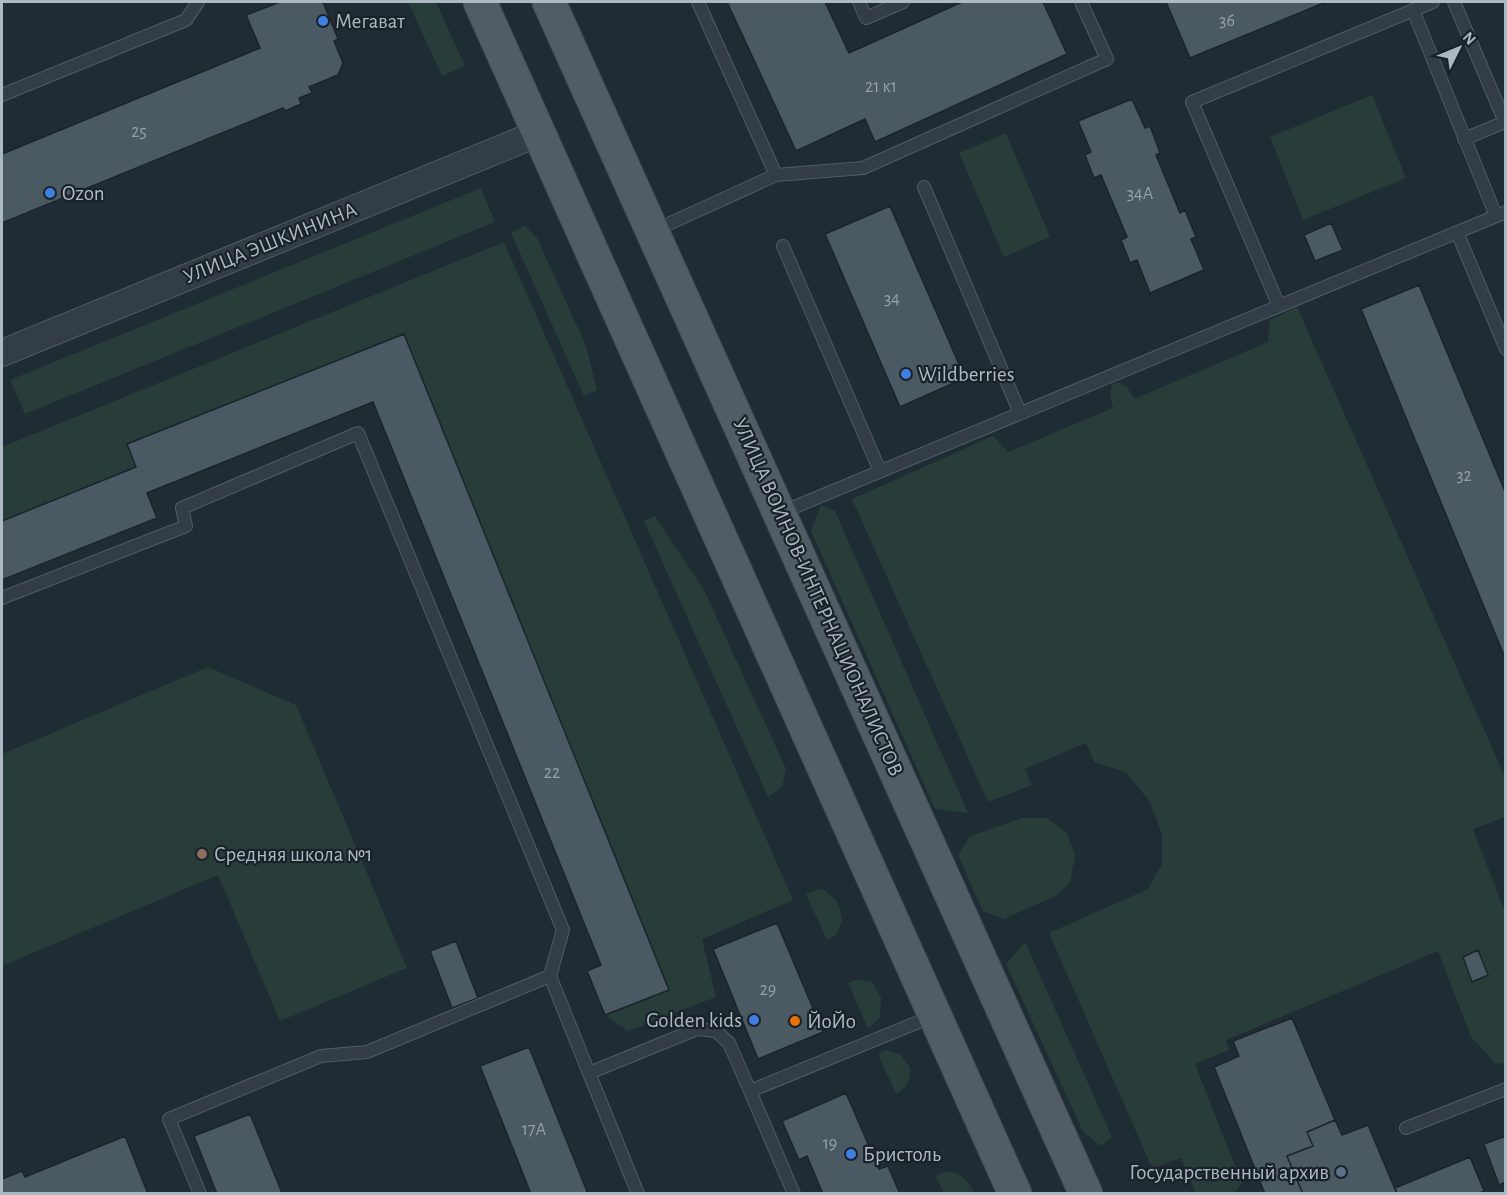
<svg xmlns="http://www.w3.org/2000/svg" width="1507" height="1195" viewBox="0 0 1507 1195" font-family="'Alegreya Sans',sans-serif">
<style>
.green{fill:#283c39}
.building{fill:#4b5963;stroke:#1b242b;stroke-width:1.5}
.lines{fill:none;stroke-linecap:round;stroke-linejoin:round}
.lane-casing{stroke:#515b63;stroke-width:14}
.street-casing{stroke:#515b63;stroke-width:28}
.primary-casing{stroke:#3d464e;stroke-width:35}
.lane{stroke:#333d45;stroke-width:12}
.street{stroke:#333d45;stroke-width:26}
.primary{stroke:#515d65;stroke-width:33}
.shop-dot{fill:#3f7fe0;stroke:#192229;stroke-width:2}
.education-dot{fill:#8d6e63;stroke:#192229;stroke-width:2}
.food-dot{fill:#e8710a;stroke:#192229;stroke-width:2}
.service-dot{fill:#5c6f8a;stroke:#192229;stroke-width:2}
.labels{text-anchor:middle;dominant-baseline:central;stroke-width:4.5;stroke-linejoin:round;paint-order:stroke}
.number-label{font-size:18px;fill:#94a1aa}
.poi-label{font-size:21px;fill:#adb9c2;stroke:#192229;text-anchor:start}
.street-label{font-size:21px;fill:#adb9c2;stroke:#192229}
</style>
<rect width="100%" height="100%" fill="#202c34"/>
<path class="green" d="M408,2H436L465,66L442,76Z
M1372,95L1406,178L1303,220L1270,137Z
M1006,133L1050,237L1004,257L959,153Z
M481,188L495,222L25,414L10,380Z
M525,226L537,238L586,346L597,390L584,396L511,233Z
M504,242L793,900L702,939L716,997L628,1031L605,1015L668,990L404,334L128,444L136,467L2,521V447Z
M1297,307L1505,777V817L1473,829L1505,912V1063L1496,1064L1471,1037L1438,951L1226,1040L1229,1050L1195,1064L1242,1183L1234,1193H1196L1181,1158L1152,1168L1049,933L1148,889L1162,864V835L1150,802L1126,772L1094,762L1086,743L1025,769L1032,785L988,802L852,499L993,436L1008,452L1113,408L1110,395L1112,385L1120,382L1127,387L1134,399L1268,342L1270,320Z
M821,505L835,511L968,813L935,809L811,531Z
M655,516L704,590L786,769L782,787L768,797L644,521Z
M208,667L296,705L407,968L280,1021L218,875L2,966V754Z
M1022,818H1047L1067,833L1075,855L1070,883L1055,896L1004,919L983,911L958,855L970,836Z
M821,889C835,895 841,906 842,921L836,935L827,940L806,894Z
M1025,942L1112,1137L1101,1146L1083,1132L1006,964Z
M857,979L872,982L881,997L880,1017L868,1029L848,983Z
M886,1050L900,1054L910,1067C912,1080 907,1088 896,1094L878,1054Z
M945,1172C960,1172 969,1180 974,1193H944L936,1176Z"/>
<path class="building" d="M280,2H323L338,39L334,41L343,63L338,75L309,87L312,93L299,98L301,104L285,111L283,108L2,223V154L260,48L246,15Z
M727,2H825L849,53L962,2H1043L1067,54L875,142L865,119L796,151Z
M1166,2H1326L1190,58Z
M1132,99L1145,128L1150,126L1155,139L1160,153L1156,155L1180,213L1185,210L1196,237L1191,239L1204,270L1150,293L1137,260L1130,263L1121,240L1127,237L1101,175L1094,178L1085,155L1091,152L1078,121Z
M890,206L965,378L900,407L825,234Z
M1331,223L1343,250L1315,261L1304,235Z
M1419,285L1506,494V660L1361,309Z
M404,334L669,990L605,1015L587,971L601,965L373,402L147,493L157,518L2,580V521L136,467L127,444Z
M777,923L823,1032L758,1059L713,949Z
M456,941L478,998L452,1008L430,951Z
M1478,950L1488,975L1472,982L1463,957Z
M1292,1018L1335,1120L1307,1132L1313,1146L1287,1156L1303,1194H1265L1214,1067L1239,1056L1233,1041Z
M529,1047L588,1194H531L480,1066Z
M846,1093L879,1169L888,1166L900,1194H823L807,1156L799,1160L782,1121Z
M250,1114L282,1193L217,1194L194,1136Z
M1335,1120L1342,1135L1368,1125L1397,1194H1303L1287,1156L1313,1146L1307,1132Z
M125,1136L148,1194H2V1179L22,1171L25,1177Z
M1506,1136V1182L1499,1185L1484,1144Z
M1470,1157L1484,1191L1478,1194H1397L1395,1188Z"/>
<g class="lines">
<defs>
<path id="lane" d="M698,2L776,175
M859,2L866,18L903,2
M1454,2L1505,122L1464,139
M1413,10L1496,216
M2,95L186,20L198,2
M924,187L1020,413
M653,231L776,175L863,168L1107,59L1081,2
M1457,232L1506,349
M783,246L880,471
M1279,306L1192,102L1433,2
M780,513L1506,212
M2,598L186,526L182,508L358,433L563,930L550,976L589,1073L697,1029L716,1031L729,1043L750,1091L933,1016
M589,1073L638,1194
M750,1091L794,1194
M1406,1128L1506,1089
M200,1194L169,1119L321,1056L367,1052L550,976"/>
<path id="street" d="M2,353L539,133"/>
<path id="primary" d="M480,2L1015,1194
M549,2L1086,1194"/>
</defs>
<use href="#lane" class="lane-casing"/>
<use href="#street" class="street-casing"/>
<use href="#primary" class="primary-casing"/>
<use href="#lane" class="lane"/>
<use href="#street" class="street"/>
<use href="#primary" class="primary"/>
</g>
<g class="shop-dot">
<circle cx="323" cy="21" r="6"/>
<circle cx="50" cy="193" r="6"/>
<circle cx="906" cy="374" r="6"/>
<circle cx="754" cy="1020" r="6"/>
<circle cx="851" cy="1154" r="6"/>
</g>
<circle class="education-dot" cx="202" cy="854" r="6"/>
<circle class="food-dot" cx="795" cy="1021" r="6"/>
<circle class="service-dot" cx="1341" cy="1172" r="6"/>
<g class="labels">
<g class="number-label">
<text x="1227" y="21">36</text>
<text x="881" y="87">21 к1</text>
<text x="139" y="132">25</text>
<text x="1140" y="194">34А</text>
<text x="892" y="299">34</text>
<text x="1464" y="476">32</text>
<text x="552" y="773">22</text>
<text x="768" y="990">29</text>
<text x="534" y="1130">17А</text>
<text x="830" y="1144">19</text>
</g>
<g class="poi-label">
<text x="335" y="21">Мегават</text>
<text x="62" y="193">Ozon</text>
<text x="918" y="374">Wildberries</text>
<text x="214" y="854">Средняя школа №1</text>
<text x="742" y="1020" text-anchor="end">Golden kids</text>
<text x="807" y="1021">ЙоЙо</text>
<text x="863" y="1154">Бристоль</text>
<text x="1329" y="1172" text-anchor="end">Государственный архив</text>
</g>
<g class="street-label">
<text transform="translate(270 243) rotate(-22)">УЛИЦА ЭШКИНИНА</text>
<text transform="translate(818 597) rotate(66)">УЛИЦА ВОИНОВ-ИНТЕРНАЦИОНАЛИСТОВ</text>
</g>
</g>
<rect width="1507" height="1195" fill="none" stroke="#adb9c2" stroke-width="6"/>
<g transform="translate(1459 48) rotate(47)" stroke="#192229" stroke-width="4.5" paint-order="stroke">
<path d="M0-4.5L10 22L0 15L-10 22Z" fill="#adb9c2"/>
<text y="-9" font-size="16" font-weight="bold" text-anchor="middle" fill="#adb9c2">N</text>
</g>
</svg>
